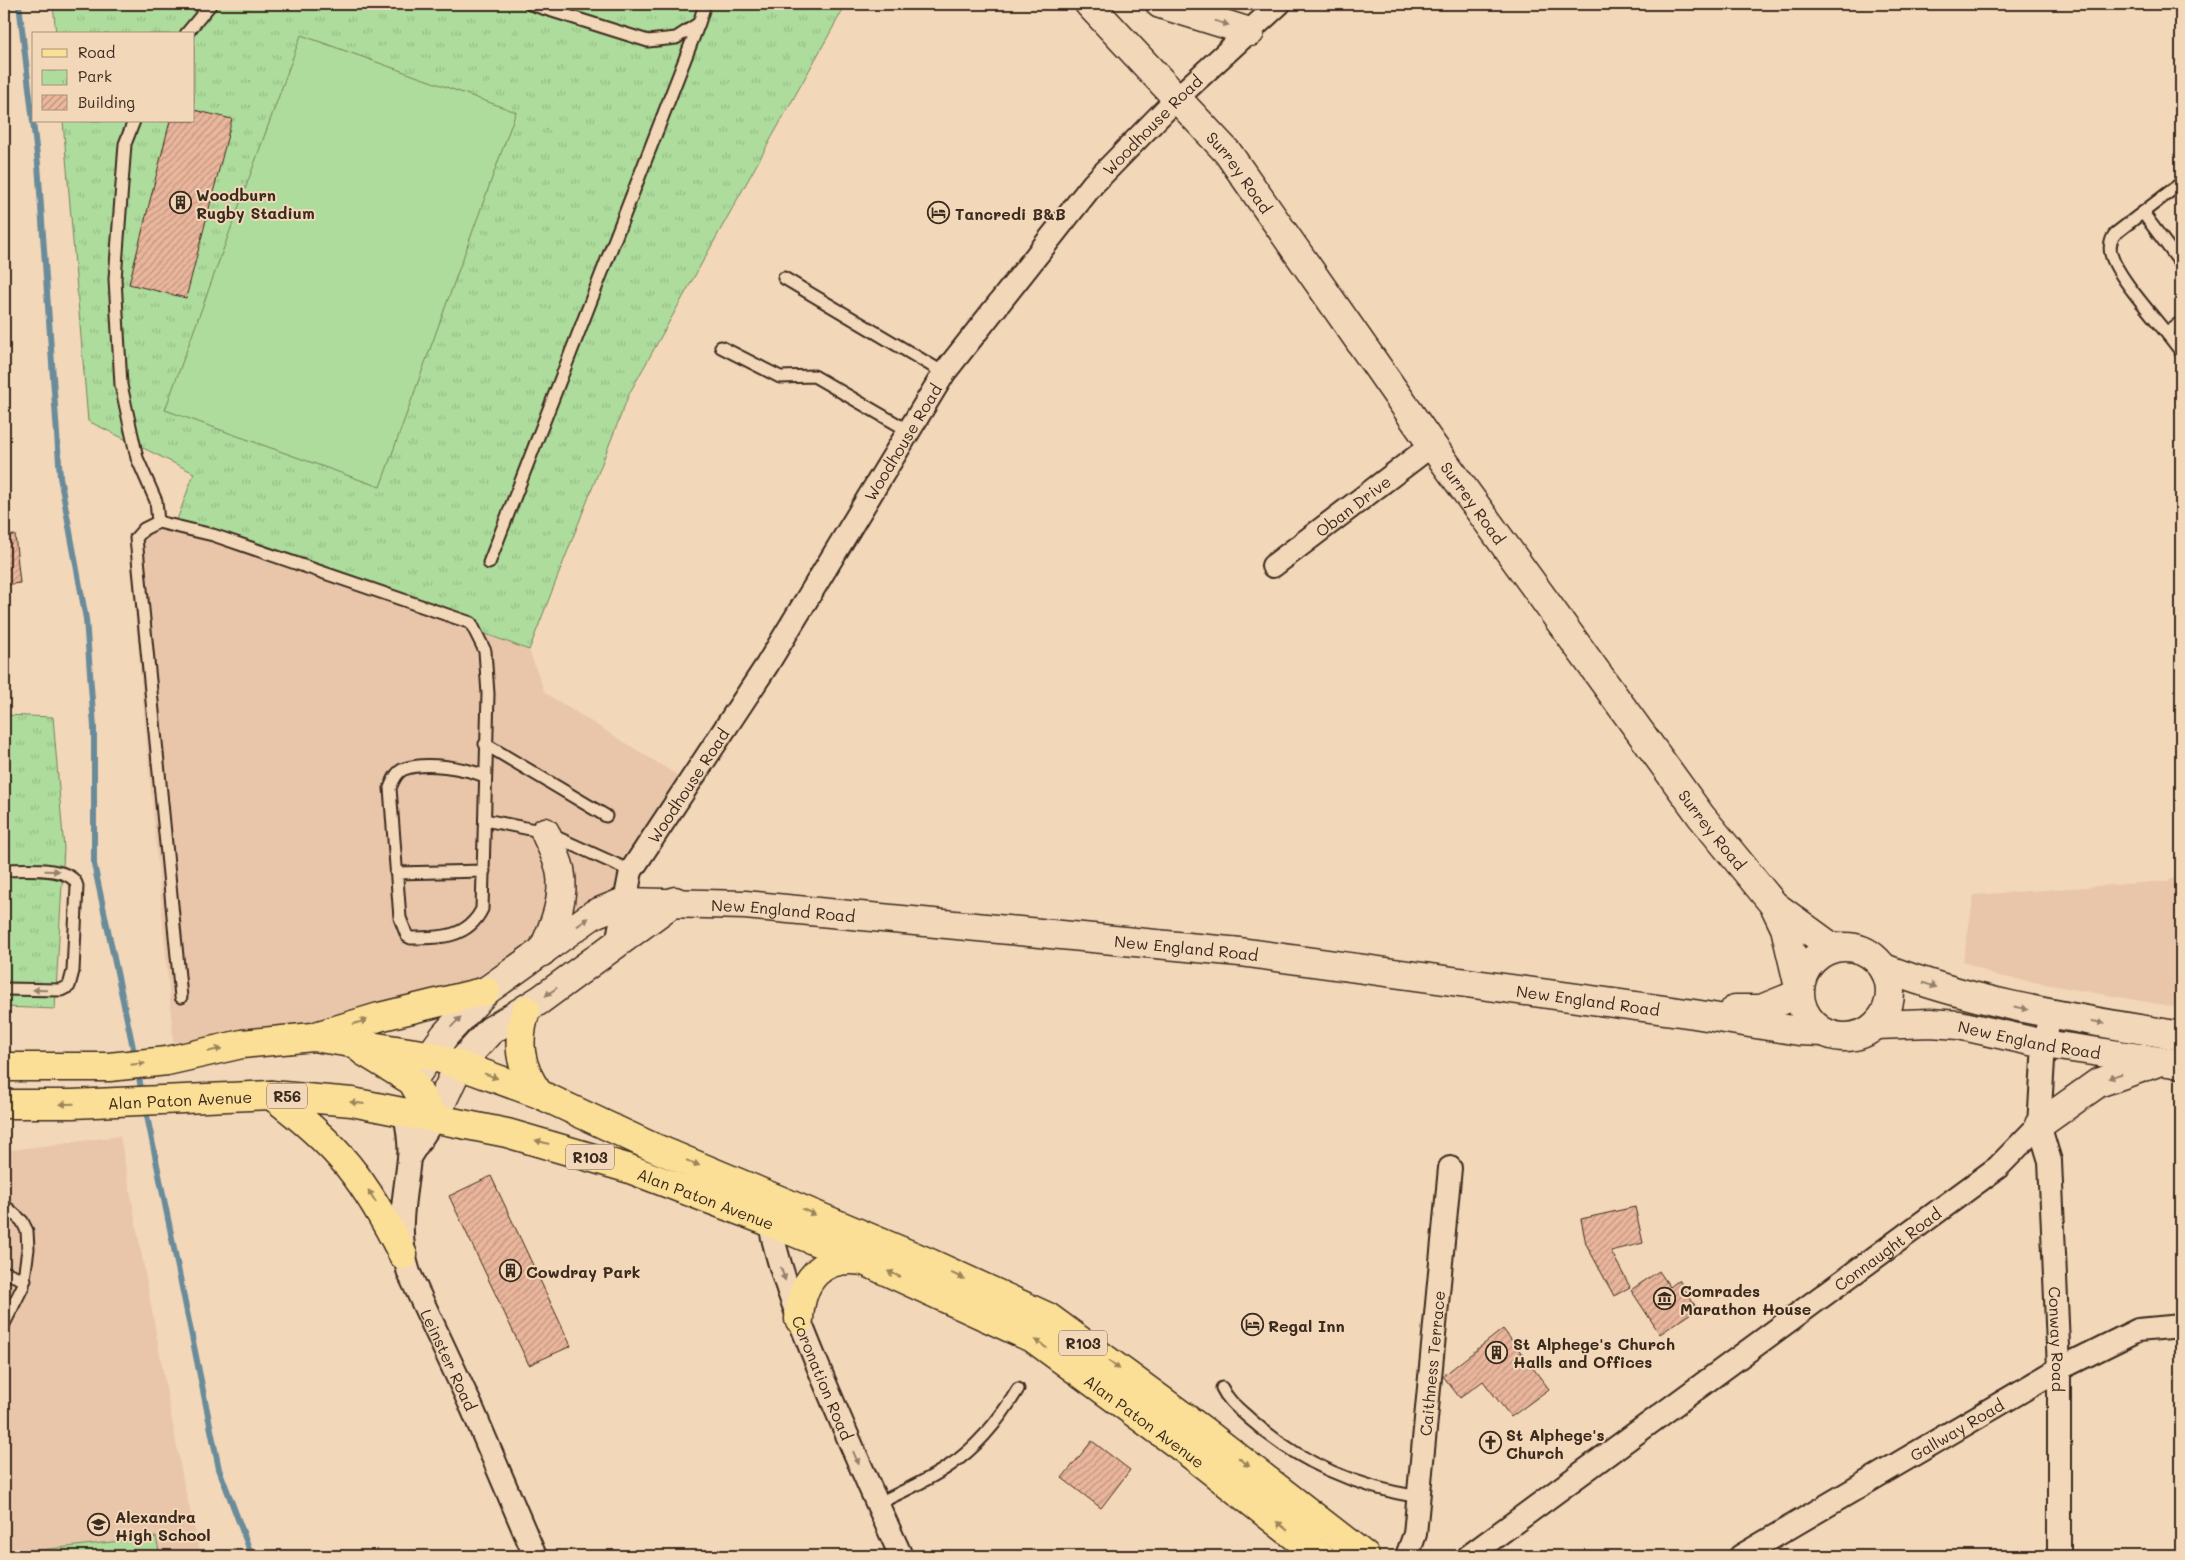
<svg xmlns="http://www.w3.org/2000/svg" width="2185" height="1560" viewBox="0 0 2185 1560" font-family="Mali,sans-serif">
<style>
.built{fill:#e9c6aa}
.park{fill:url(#park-tufts);stroke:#74835d}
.pitch{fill:#addc9c;stroke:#74835d}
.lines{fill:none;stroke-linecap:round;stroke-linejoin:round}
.stream{stroke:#6b8c9a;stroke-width:6}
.building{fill:url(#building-hatch);stroke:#3b2a1e}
.lane-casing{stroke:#3b2a1e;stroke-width:15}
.street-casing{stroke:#3b2a1e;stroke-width:26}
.secondary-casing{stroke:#3b2a1e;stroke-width:31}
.primary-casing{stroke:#3b2a1e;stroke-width:31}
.lane{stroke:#f2d7b9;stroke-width:11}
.street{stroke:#f2d7b9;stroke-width:22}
.secondary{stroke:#f2d7b9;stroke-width:28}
.primary{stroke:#fbdf96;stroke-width:28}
.oneway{fill:#96806c}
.oneway2{fill:#9b845a}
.labels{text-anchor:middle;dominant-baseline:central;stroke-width:4;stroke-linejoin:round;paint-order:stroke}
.shield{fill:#f2d7b9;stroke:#725e4c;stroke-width:1}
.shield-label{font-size:15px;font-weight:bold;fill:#3b2a1e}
.street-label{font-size:16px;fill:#3b2a1e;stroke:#f2d7b9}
.poi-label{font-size:16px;font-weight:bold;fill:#3b2a1e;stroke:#f2d7b9;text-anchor:start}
</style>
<defs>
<pattern id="park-tufts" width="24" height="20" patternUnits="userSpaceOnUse" patternTransform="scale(1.25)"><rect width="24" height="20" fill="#addc9c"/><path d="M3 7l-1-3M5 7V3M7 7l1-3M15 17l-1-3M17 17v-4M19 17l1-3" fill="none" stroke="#96bd86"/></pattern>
<pattern id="building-hatch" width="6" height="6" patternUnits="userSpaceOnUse" patternTransform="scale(1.25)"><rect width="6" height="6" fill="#eab69c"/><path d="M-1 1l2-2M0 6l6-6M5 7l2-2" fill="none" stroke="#bf947f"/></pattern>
</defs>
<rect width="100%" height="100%" fill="#f2d7b9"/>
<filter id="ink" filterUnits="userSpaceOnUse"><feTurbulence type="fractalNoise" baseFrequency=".02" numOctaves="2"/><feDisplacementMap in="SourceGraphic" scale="10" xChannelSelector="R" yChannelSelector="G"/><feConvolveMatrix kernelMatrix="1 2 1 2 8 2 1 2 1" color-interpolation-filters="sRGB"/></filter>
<g filter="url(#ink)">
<path class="built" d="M170,522L529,650L545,693L682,778L622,883L436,1013L174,1047L128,534Z
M2181,876V1008L1993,975L1963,961L1974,895L2167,881Z
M120,1136L183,1480L201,1556H4V1151Z"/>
<path class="park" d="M53,4H846L629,394L529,650L177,520L194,473L88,421L63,121H194V34H56Z
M4,715L53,717L64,849L55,1009L4,1007Z"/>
<path class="pitch" d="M301,35L516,112L380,487L165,410Z
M156,1537L160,1556H4V1554Z"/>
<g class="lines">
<path class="stream" d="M19,4L38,164L60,477L86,619L94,727V864L135,1057
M138,1072L142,1094
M145,1106L219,1469L252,1556"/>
</g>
<path class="building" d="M194,110L232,119L186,298L129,284L170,121H194Z
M15,535L20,583L4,585V536Z
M491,1176L571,1346L529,1365L449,1196Z
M1635,1207L1643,1243L1611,1251L1630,1287L1614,1296L1586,1244L1581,1219Z
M1659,1271L1670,1287L1679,1280L1697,1309L1660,1334L1631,1290Z
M1503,1329L1549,1389L1511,1417L1483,1381L1460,1398L1443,1376Z
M1092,1441L1130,1470L1101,1508L1062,1478Z"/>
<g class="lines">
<defs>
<path id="lane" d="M530,4L648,41L676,38L699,23
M186,34L211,4
M134,121L125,144L115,279L121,385L137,458L156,501L158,522
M2181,183L2116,233C2111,238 2109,247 2111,254C2118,280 2164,327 2181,352
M2143,213L2181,264
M784,278L944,373
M2167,332L2181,322
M721,347L780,377L814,376L909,431
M489,563L699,23L705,4
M485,744L606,816
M485,820L545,832L631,871
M4,870C22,870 72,865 77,886L73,971L69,986L61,990L4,989
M396,873L484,871
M181,997L136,538L144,529L158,522L213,535L471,623L485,651L488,694L482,909C468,938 440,938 411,938L407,936L400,918L390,788C393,781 396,772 404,769C426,761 464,768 485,776
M4,1205L22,1221L27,1231L28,1249L23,1286L4,1324
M4,1272L25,1280
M1222,1388C1228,1401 1239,1409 1250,1419C1297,1461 1356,1487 1419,1497
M877,1504C901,1492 927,1481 949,1466C978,1447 1000,1419 1018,1389"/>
<g id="street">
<path id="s1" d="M1273,566L1432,445"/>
<path id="s2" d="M617,943L631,871L767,665L944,373L1093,184L1178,97L1279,4"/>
<path id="s3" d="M405,1112C407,1126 411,1143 409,1158C405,1200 395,1230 409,1273L472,1408L535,1556"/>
<path id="s4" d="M2039,1125L2050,1161L2059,1369V1556"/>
<path d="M410,1156L434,1119"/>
<path id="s5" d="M767,1208C776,1265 798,1318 820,1371C846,1434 873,1495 901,1556"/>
<path id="s6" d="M1407,1556L1415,1534L1450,1168"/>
<path id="s7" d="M1469,1556L1998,1167L2039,1125L2044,1044L2050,1014"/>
<path id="s8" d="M1741,1556L2059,1369L2138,1330L2181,1326"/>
</g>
<g id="secondary">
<path id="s9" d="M1089,4L1228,153L1432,445L1701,816L1774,905L1785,928L1798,983"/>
<path d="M1160,4L1250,32"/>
<path d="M1774,905L1833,948"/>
<circle cx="1845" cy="992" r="45"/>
<path d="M542,952C554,926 566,898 560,869C557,857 550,844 545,832"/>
<path d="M1884,968C1980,1005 2081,1019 2181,1036"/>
<path d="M1735,1009H1761L1798,994"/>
<path id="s10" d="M1876,1025L1930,1023L1959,1025L2044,1044L2181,1064"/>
<path id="s11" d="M416,1075L445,1035L486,991L594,914L624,902L745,905L1240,952L1694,1014L1799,1031L1823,1032"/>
<path d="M434,1119L459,1065L490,1031L540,1000L675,901"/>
<path d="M2039,1125L2098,1083L2155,1063"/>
</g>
<g id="primary">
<path d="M526,1010C516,1042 519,1067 539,1094"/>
<path d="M319,1035L379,1017L486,991"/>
<path d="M363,1051L412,1081L434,1119"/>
<path d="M4,1067H109L167,1061L242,1044L313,1037L428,1055L459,1065L539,1094L648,1145L930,1263L1048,1317L1205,1432L1365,1556"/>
<path d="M271,1095C339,1146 365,1180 403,1255"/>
<path id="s12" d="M4,1104H72L271,1095L352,1102L507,1133L627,1168L769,1222L864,1261L1034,1339L1189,1453L1320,1556"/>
<path d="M799,1319C801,1280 821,1255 862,1261"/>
</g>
</defs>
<use href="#lane" class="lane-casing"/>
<use href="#street" class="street-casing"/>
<use href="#secondary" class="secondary-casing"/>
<use href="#primary" class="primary-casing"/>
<use href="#lane" class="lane"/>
<use href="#street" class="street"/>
<use href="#secondary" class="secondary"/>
<use href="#primary" class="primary"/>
</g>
<defs><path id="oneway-solid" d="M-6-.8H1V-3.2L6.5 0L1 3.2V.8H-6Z" transform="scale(1.25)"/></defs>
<g class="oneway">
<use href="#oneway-solid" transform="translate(1222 23) rotate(17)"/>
<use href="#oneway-solid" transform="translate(52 871) rotate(1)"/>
<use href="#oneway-solid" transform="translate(583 922) rotate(-36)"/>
<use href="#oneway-solid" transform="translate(1930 985) rotate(17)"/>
<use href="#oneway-solid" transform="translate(40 990) rotate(-179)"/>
<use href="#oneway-solid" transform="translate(551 992) rotate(144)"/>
<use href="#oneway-solid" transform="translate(2021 1008) rotate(12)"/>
<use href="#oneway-solid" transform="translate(456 1022) rotate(-46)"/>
<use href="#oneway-solid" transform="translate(2098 1022) rotate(9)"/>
<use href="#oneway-solid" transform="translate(2115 1076) rotate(161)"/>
<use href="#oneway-solid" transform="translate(783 1274) rotate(71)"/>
<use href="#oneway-solid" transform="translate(856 1458) rotate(66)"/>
</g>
<g class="oneway2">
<use href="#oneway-solid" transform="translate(360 1022) rotate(-17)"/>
<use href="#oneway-solid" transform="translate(215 1050) rotate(-13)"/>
<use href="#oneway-solid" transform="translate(138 1064) rotate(-6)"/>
<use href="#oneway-solid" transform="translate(491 1076) rotate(20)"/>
<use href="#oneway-solid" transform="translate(357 1103) rotate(-172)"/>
<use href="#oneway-solid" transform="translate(67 1104) rotate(179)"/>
<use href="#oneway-solid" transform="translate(542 1142) rotate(-165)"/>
<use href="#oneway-solid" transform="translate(693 1163) rotate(22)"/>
<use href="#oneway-solid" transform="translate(372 1196) rotate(-122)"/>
<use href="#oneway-solid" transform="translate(809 1212) rotate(24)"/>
<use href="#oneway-solid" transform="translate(894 1274) rotate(-156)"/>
<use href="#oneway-solid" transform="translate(958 1276) rotate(24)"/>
<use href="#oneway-solid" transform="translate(1041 1344) rotate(-144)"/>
<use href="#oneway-solid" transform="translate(1114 1365) rotate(36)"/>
<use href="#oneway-solid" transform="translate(1244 1462) rotate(38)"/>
<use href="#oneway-solid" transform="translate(1282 1526) rotate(-142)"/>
</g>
</g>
<defs>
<symbol id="building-ring" viewBox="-11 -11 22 22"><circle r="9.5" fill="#f2d7b9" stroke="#3b2a1e" stroke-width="1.5"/><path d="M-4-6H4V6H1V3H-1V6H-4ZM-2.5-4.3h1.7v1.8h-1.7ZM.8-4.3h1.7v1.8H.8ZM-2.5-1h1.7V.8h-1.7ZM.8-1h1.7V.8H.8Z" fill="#3b2a1e"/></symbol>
<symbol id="hotel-ring" viewBox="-11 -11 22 22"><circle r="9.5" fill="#f2d7b9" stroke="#3b2a1e" stroke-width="1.5"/><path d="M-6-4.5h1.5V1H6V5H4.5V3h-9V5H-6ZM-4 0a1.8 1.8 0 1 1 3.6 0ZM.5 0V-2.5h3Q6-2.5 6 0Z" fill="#3b2a1e"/></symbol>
<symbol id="museum-ring" viewBox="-11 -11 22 22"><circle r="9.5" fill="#f2d7b9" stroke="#3b2a1e" stroke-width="1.5"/><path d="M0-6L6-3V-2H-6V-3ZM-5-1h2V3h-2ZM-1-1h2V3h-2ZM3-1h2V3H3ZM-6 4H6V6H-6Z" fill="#3b2a1e"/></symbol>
<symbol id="church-ring" viewBox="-11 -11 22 22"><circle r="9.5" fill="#f2d7b9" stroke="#3b2a1e" stroke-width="1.5"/><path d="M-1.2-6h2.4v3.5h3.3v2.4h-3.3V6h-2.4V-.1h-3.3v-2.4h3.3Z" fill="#3b2a1e"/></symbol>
<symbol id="school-ring" viewBox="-11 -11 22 22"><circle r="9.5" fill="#f2d7b9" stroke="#3b2a1e" stroke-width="1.5"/><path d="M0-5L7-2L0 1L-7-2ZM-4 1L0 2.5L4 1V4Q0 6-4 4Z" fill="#3b2a1e"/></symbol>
</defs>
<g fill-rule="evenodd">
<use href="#building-ring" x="168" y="190" width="25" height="25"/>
<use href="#hotel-ring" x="926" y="200" width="25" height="25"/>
<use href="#building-ring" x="498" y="1258" width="25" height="25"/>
<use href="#museum-ring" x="1652" y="1286" width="25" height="25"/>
<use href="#hotel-ring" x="1240" y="1312" width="25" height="25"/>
<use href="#building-ring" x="1484" y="1340" width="25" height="25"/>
<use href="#church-ring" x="1478" y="1430" width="25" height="25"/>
<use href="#school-ring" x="86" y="1512" width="25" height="25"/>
</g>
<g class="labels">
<g class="shield">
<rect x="267" y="1083.5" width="40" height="25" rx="4"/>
<rect x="566" y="1144.5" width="48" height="25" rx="4"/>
<rect x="1059" y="1330.5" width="48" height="25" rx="4"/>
</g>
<g class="shield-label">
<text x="287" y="1096">R56</text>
<text x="590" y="1157">R103</text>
<text x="1083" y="1343">R103</text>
</g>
<g class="street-label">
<text stroke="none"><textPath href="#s2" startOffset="986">Woodhouse Road</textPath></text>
<text stroke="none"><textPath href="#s9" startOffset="226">Surrey Road</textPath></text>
<text stroke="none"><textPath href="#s2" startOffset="581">Woodhouse Road</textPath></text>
<text stroke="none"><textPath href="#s9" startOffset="631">Surrey Road</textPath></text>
<text stroke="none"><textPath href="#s1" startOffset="100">Oban Drive</textPath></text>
<text stroke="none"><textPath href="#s2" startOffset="176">Woodhouse Road</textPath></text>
<text stroke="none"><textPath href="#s9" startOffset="1036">Surrey Road</textPath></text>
<text stroke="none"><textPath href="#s11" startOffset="434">New England Road</textPath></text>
<text stroke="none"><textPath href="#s11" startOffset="839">New England Road</textPath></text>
<text stroke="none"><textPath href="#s11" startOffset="1244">New England Road</textPath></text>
<text stroke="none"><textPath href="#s10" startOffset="155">New England Road</textPath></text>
<text stroke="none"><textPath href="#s12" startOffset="176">Alan Paton Avenue</textPath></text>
<text stroke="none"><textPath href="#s12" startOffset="716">Alan Paton Avenue</textPath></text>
<text stroke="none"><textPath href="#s7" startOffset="519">Connaught Road</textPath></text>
<text stroke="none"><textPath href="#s4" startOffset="216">Conway Road</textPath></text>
<text stroke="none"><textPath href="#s3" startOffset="258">Leinster Road</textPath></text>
<text stroke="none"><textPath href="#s6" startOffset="195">Caithness Terrace</textPath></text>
<text stroke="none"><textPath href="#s5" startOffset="179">Coronation Road</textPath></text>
<text stroke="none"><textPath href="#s12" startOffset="1211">Alan Paton Avenue</textPath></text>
<text stroke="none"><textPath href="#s8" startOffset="250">Gallway Road</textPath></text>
</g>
<g class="poi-label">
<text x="196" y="194">Woodburn<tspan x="196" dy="18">Rugby Stadium</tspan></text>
<text x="955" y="213">Tancredi B&amp;B</text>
<text x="526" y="1271">Cowdray Park</text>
<text x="1680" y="1290">Comrades<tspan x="1680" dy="18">Marathon House</tspan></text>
<text x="1268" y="1325">Regal Inn</text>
<text x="1513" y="1343">St Alphege's Church<tspan x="1513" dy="18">Halls and Offices</tspan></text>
<text x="1506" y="1434">St Alphege's<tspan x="1506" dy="18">Church</tspan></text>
<text x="115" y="1516">Alexandra<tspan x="115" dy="18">High School</tspan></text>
</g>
</g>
<rect width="2185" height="1560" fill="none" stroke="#f2d7b9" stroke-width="20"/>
<rect x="10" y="10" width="2165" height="1540" fill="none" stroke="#3b2a1e" stroke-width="2" filter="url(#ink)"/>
<rect x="32" y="32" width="162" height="90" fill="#f2d7b9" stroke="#a9927b"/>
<rect x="42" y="49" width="25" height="8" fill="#fbdf96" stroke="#a9927b"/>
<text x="78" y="58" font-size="15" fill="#3b2a1e">Road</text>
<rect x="42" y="70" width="25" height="15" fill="url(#park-tufts)" stroke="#a9927b"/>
<text x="78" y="82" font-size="15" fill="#3b2a1e">Park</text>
<rect x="42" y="95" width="25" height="15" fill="url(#building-hatch)" stroke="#a9927b"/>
<text x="78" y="108" font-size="15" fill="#3b2a1e">Building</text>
</svg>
